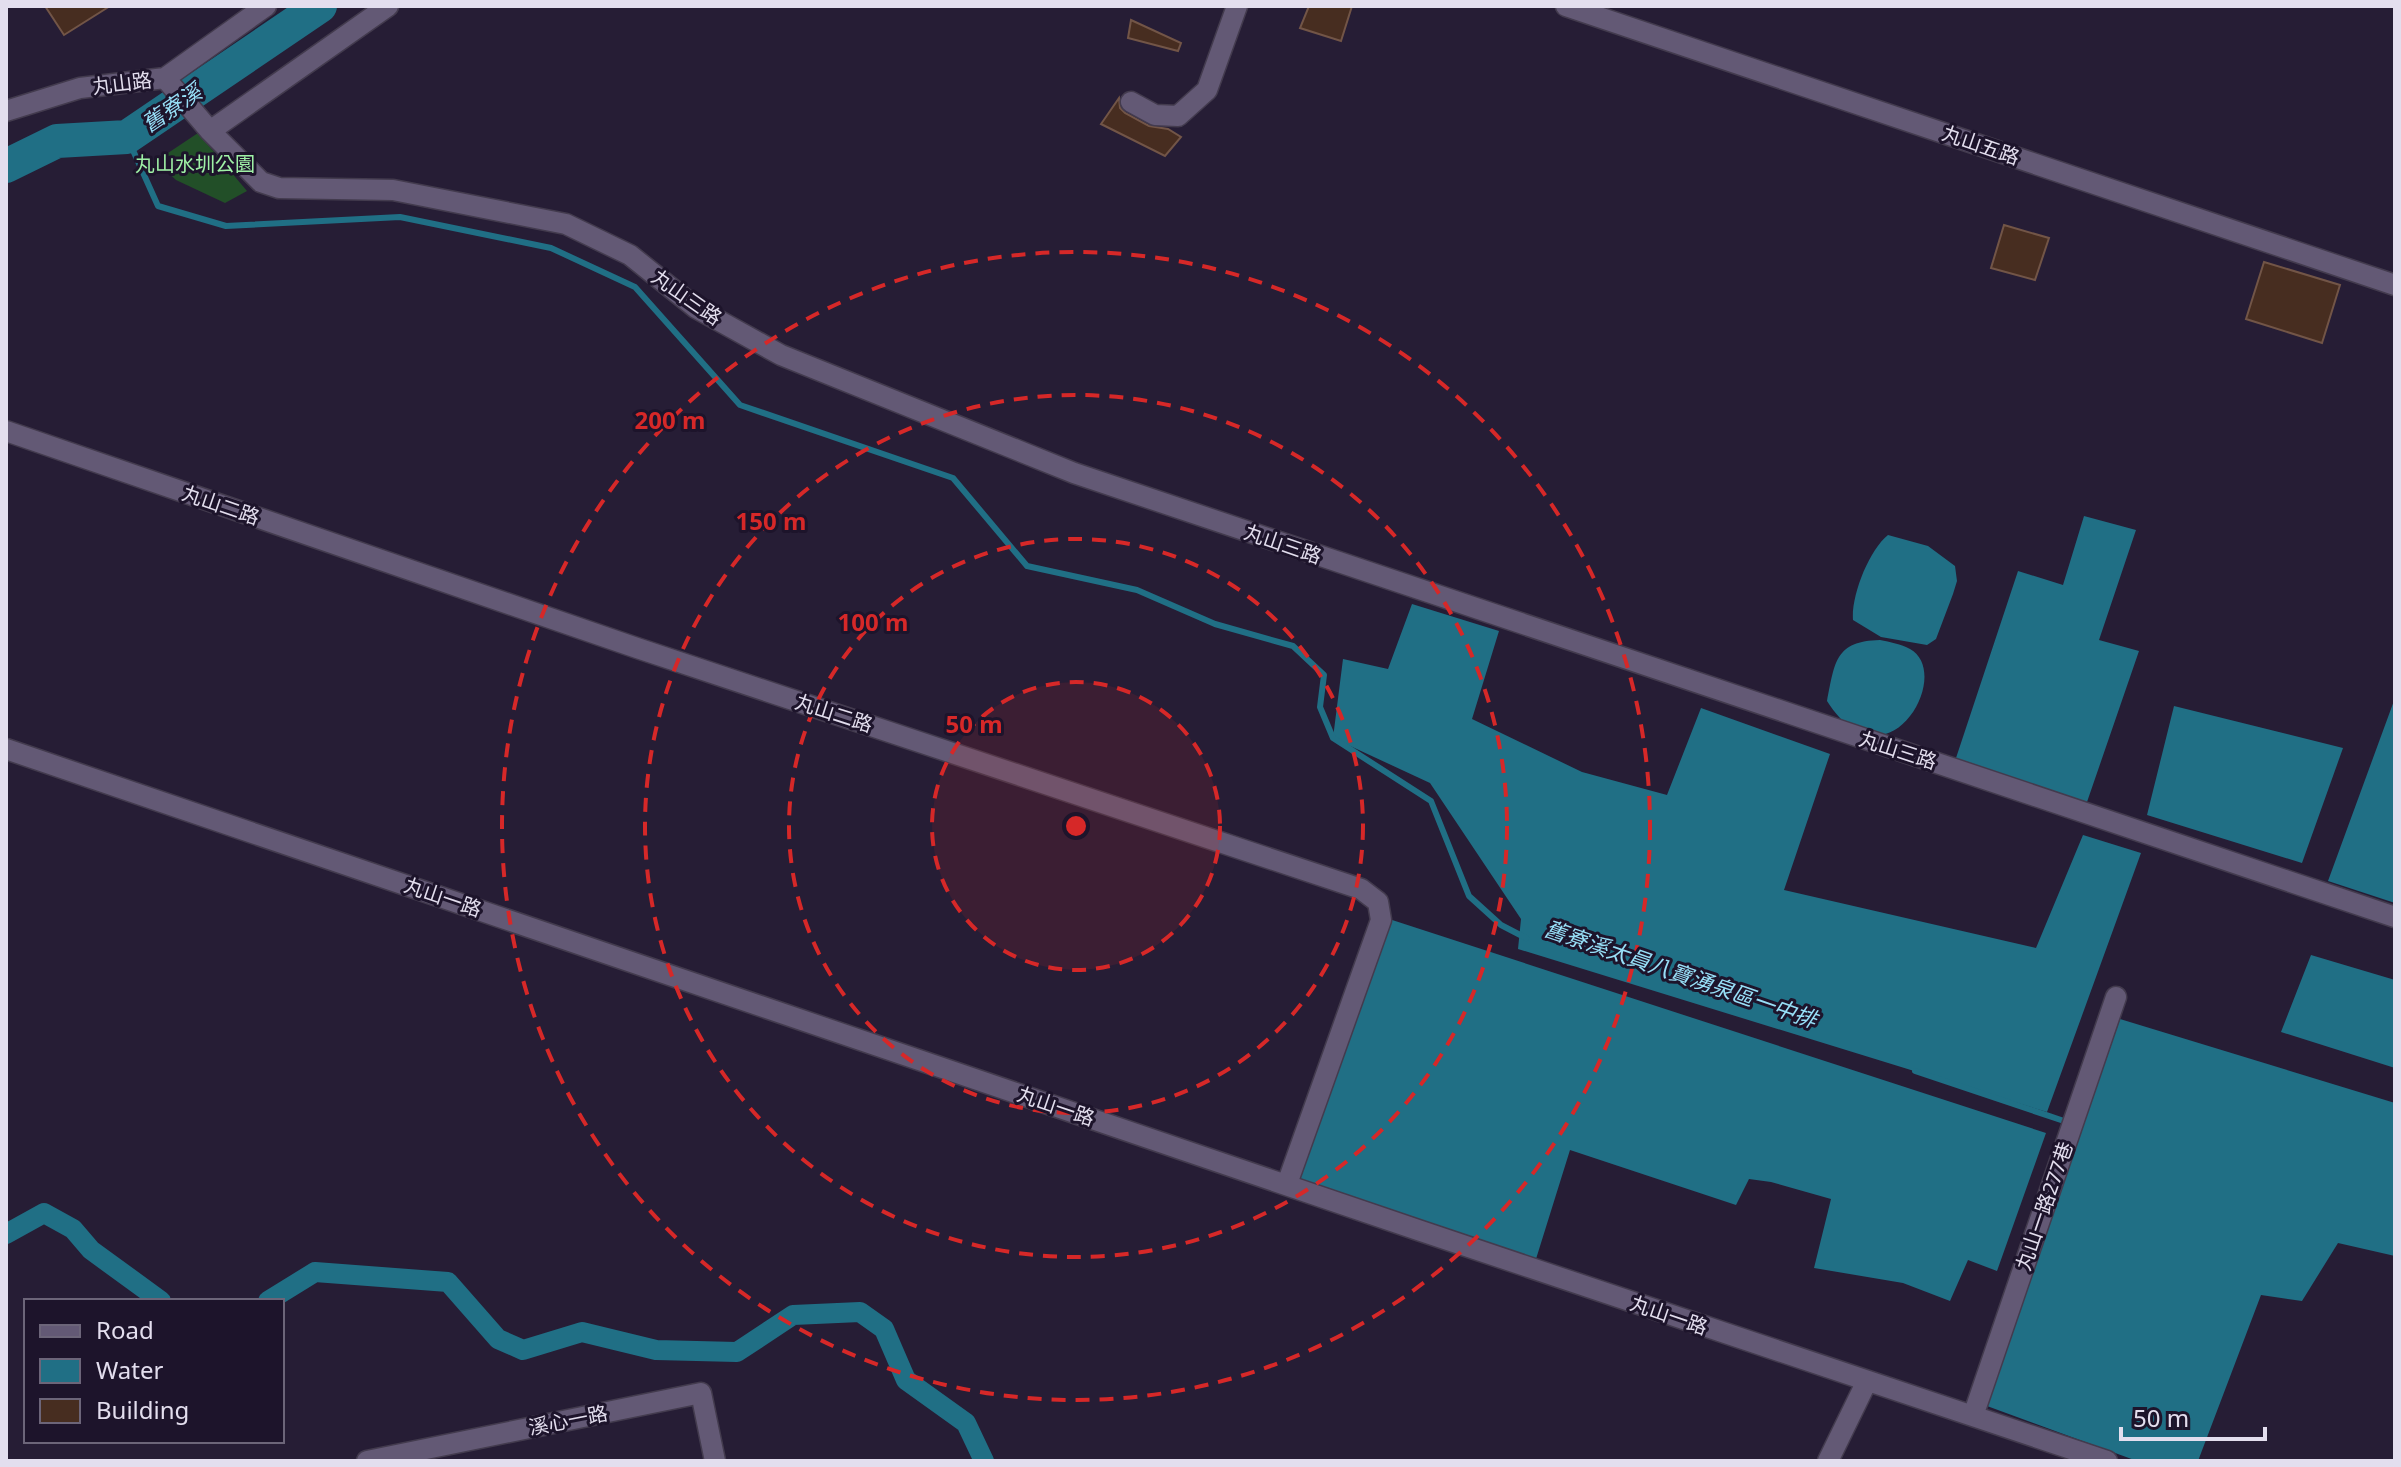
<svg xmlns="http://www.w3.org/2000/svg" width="2401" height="1467" viewBox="0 0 2401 1467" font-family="'Noto Sans','Noto Sans TC',sans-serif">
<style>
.green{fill:#224f28}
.water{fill:#206f85}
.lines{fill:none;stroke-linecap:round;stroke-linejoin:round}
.stream{stroke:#206f85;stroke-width:6}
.canal{stroke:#206f85;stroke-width:20}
.river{stroke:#206f85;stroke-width:34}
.building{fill:#472d20;stroke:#725547;stroke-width:2}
.minor-casing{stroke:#433b4e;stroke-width:23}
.minor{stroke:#635975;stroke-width:20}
.ring{fill:none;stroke:#d62828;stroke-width:4;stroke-dasharray:14 10}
.labels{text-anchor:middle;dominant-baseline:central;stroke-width:6;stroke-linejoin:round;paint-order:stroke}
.street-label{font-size:20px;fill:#e3deee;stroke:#1d142b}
.park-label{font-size:20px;fill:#9ff1a6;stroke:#1d142b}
.water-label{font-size:22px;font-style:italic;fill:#97dff7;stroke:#1d142b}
.centre{fill:#d62828;stroke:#1d142b;stroke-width:4}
.ring-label{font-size:24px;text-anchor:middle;font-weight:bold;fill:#d62828;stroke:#1d142b;stroke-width:6;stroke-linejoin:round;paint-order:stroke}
</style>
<rect width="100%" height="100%" fill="#261d35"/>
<path class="green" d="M198,133L247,191L225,203L176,180L156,161Z"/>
<path class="water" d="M2084,516L2136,530L2099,640L2139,651L2087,802L1955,761L2018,571L2063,585Z
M1888,535L1928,546L1955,566L1957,581L1953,594L1936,639L1927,645L1881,637L1853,620C1851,596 1869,550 1888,535Z
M1412,604L1499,631L1472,719L1582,772L1667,795L1701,708L1830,754L1784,890L2036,948L2083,835L2141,853L2047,1112L1518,949L1521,919L1430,783L1333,738L1343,659L1388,669Z
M1880,640C1890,642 1901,644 1910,649C1955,674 1886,794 1827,701C1835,662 1835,641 1880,640Z
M2395,698V903L2328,881Z
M2174,706L2343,748L2302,863L2147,815Z
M1386,918L2046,1133L1997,1271L1968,1260L1950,1301L1903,1283L1814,1268L1831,1199L1771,1182L1749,1179L1736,1205L1570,1150L1536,1259L1299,1180Z
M2311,955L2395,980V1068L2281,1032Z
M2120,1019L2395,1103V1256L2338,1243L2302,1301L2261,1295L2198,1461H2137L1987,1406Z"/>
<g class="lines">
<path class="stream" d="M127,137L158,206L226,226L400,217L551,248L635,287L740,405L953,478L1027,566L1137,590L1215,624L1293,646L1324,675L1320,707L1333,738L1431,801L1469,896L1501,925L1526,938
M1915,1071L2067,1122"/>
<path class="canal" d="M6,1234L44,1213L73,1229L91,1250L161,1301
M268,1301L315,1272L448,1282L498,1339L523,1350L582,1332L656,1350L737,1352L793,1315L860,1312L884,1329L906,1380L966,1423L984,1461"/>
<path class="river" d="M6,166L57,141L127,137L320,6"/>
</g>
<path class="building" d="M45,6H110L64,35Z
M1309,6H1352L1341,41L1300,28Z
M1131,20L1181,43L1178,51L1128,38Z
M1119,98L1120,108L1125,113L1149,126L1168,129L1181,137L1165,156L1101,124Z
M2004,225L2049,238L2035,280L1991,268Z
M2264,262L2340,285L2322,343L2246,319Z"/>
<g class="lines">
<defs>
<path id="minor" d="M1566,6L2395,285
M165,78L210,131L261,182L279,188L393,190L566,224L630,255L696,308L781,355L1074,473L2395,917
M1131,102L1155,115L1178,116L1207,90L1237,6
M6,111L80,88L165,78L266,6
M210,131L388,6
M6,431L637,648L1361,889L1378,902L1381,920L1287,1184
M6,749L1421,1231L2107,1461
M1973,1416L2116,997
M367,1461L701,1393L715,1461
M1828,1461L1867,1381"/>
</defs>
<use href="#minor" class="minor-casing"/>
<use href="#minor" class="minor"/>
</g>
<circle cx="1076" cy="826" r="144" fill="#d62828" fill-opacity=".12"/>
<g class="ring">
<circle cx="1076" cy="826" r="144"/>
<circle cx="1076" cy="826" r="287"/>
<circle cx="1076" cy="826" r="431"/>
<circle cx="1076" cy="826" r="574"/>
</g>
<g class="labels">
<g class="street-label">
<text transform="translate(122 83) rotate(-7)">丸山路</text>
<text transform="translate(1981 145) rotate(19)">丸山五路</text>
<text transform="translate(687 297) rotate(35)">丸山三路</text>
<text transform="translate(221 505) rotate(19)">丸山二路</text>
<text transform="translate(1283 544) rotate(19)">丸山三路</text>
<text transform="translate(834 713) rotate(18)">丸山二路</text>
<text transform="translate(1898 750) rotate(18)">丸山三路</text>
<text transform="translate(443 897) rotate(19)">丸山一路</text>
<text transform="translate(1056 1106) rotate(19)">丸山一路</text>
<text transform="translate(2044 1206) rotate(-71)">丸山一路277巷</text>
<text transform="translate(1669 1315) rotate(19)">丸山一路</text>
<text transform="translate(568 1420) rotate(-11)">溪心一路</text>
</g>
<g class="park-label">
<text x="195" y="163">丸山水圳公園</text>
</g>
<g class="water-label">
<text transform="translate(171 107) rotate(-34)">舊寮溪</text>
<text transform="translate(1681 973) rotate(19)">舊寮溪太員八寶湧泉區一中排</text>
</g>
</g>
<circle cx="1076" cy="826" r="12" class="centre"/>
<g class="ring-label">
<text x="670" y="429">200 m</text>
<text x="771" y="530">150 m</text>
<text x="873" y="631">100 m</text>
<text x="974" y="733">50 m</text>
</g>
<rect width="2401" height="1467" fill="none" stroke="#e3deee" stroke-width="16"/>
<rect x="24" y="1299" width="260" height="144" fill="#1d142b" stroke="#6c6579" stroke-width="2"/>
<rect x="40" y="1325" width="40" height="12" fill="#635975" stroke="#6c6579" stroke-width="2"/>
<text x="96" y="1339" font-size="24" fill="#e3deee">Road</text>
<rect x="40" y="1359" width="40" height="24" fill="#206f85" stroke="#6c6579" stroke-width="2"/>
<text x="96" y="1379" font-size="24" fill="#e3deee">Water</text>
<rect x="40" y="1399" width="40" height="24" fill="#472d20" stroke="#6c6579" stroke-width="2"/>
<text x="96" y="1419" font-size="24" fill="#e3deee">Building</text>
<path d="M2121 1427v12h144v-12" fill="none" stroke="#e3deee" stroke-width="4"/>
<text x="2133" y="1427" font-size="24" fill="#e3deee" stroke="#1d142b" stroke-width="6" paint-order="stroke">50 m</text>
</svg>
